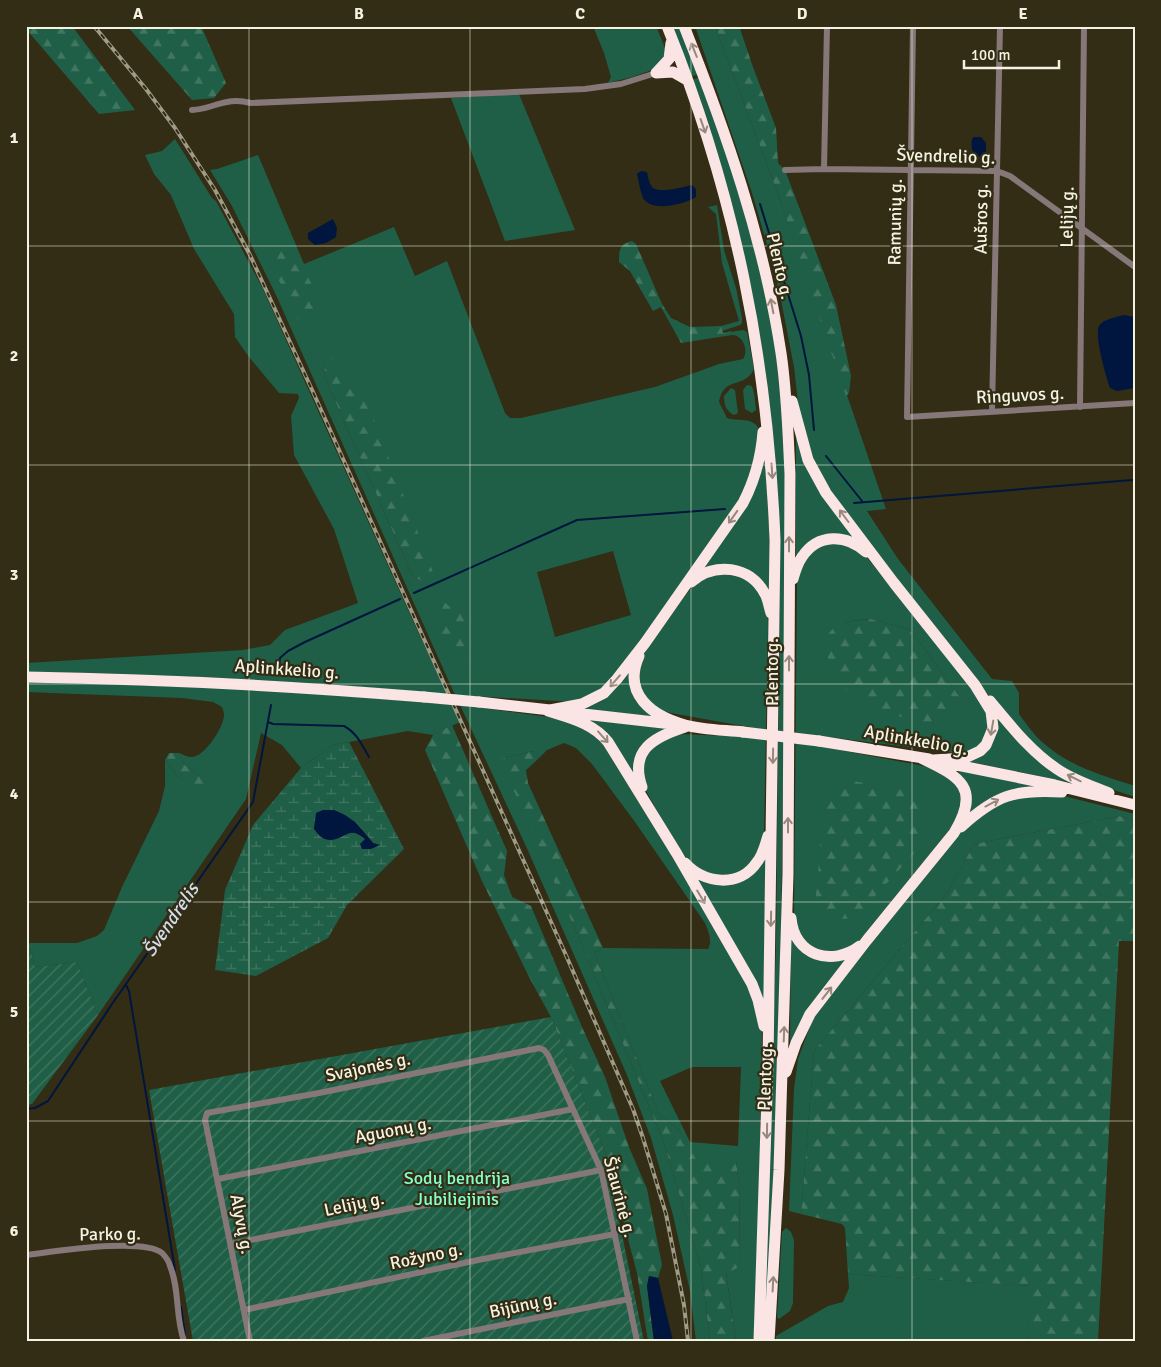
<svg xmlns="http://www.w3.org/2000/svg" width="1161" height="1367" viewBox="0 0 1161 1367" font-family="Signika,sans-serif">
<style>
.grass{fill:#205f47;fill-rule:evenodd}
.forest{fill:url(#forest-firs)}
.wetland{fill:url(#wetland-marsh);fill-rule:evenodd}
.garden{fill:url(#garden-furrows)}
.water{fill:#00163e}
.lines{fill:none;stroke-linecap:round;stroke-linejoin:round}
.stream{stroke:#00163e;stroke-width:2}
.street{stroke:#867778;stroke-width:6}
.highway{stroke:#fae4e4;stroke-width:11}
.rail-casing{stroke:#9f9b87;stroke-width:4}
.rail{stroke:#322d14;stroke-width:2;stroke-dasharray:5.5;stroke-linecap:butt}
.highway-bridge{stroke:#fae4e4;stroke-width:11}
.oneway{stroke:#96887c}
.grid{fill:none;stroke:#f5f2e2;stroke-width:1;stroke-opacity:0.55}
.labels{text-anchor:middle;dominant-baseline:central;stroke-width:4.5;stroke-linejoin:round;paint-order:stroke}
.street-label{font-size:18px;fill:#f5f2e2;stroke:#322d14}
.park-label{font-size:18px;fill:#83ffcc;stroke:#322d14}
.water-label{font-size:19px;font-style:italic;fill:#d1ddee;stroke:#322d14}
.neatline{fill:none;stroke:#f5f2e2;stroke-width:2}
.grid-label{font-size:16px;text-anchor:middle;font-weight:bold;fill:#f5f2e2}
</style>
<defs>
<pattern id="forest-firs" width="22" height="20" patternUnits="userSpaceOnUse" patternTransform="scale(1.25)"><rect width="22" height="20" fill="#205f47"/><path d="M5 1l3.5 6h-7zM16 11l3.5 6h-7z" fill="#417661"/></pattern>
<pattern id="wetland-marsh" width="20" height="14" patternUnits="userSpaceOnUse" patternTransform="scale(1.25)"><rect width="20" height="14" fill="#205f47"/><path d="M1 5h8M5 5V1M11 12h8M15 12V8" fill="none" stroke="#417661"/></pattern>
<pattern id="garden-furrows" width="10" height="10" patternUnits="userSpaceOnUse" patternTransform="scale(1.25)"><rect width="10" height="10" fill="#205f47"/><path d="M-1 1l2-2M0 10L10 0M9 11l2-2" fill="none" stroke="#417661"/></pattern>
</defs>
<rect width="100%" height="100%" fill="#322d14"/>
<path class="grass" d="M593,26H656L665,48V55L655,69L632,77L608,83L611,77L604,53Z
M671,26H680L698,74L691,77Z
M695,26H715L778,194L886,509L867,511L898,559L992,679L1012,681L1019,693V714C1026,723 1033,734 1041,741C1068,766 1101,775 1135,786V797L1087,781L1067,771L1030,742L979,684L835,499L812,458L799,411L794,367L781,300L770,254L752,193Z
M700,77L721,132L755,250L773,331L781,393L787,478C782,759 784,1040 766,1320L764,1311L776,946L780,553L777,491L767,381L749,276L692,80Z
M519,94L575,230L505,241L451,98Z
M175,139L212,198L216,201L262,287L419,634L448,694C307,682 167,673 26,672V663L243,650L270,645L285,630L358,603L334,529L294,455L291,416L299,398L298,394L279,393L249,357L235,337L234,314L194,249L171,195L154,174L145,155L162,151Z
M258,155L304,264L394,227L415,276L447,261L505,413L510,418H521L655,387L719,364L743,359C749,350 743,335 732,335L731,332L743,330L747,332L754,369C744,390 724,375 719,402L727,418C739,422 754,416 760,431L748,489L627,661L597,693L576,702L455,695L276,295L232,206L210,170L217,169ZM324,358L423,582L412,575L325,378ZM613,551L631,615L555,637L537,572Z
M717,205L724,250L736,288L742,318V323L740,325L722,331L721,326L739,321L722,263L716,214L708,207Z
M747,385L752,386L754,393L756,410L752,413L745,409L743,390Z
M731,388L735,390L738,413L734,415C726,411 724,405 724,396Z
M796,429L857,539L840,534L796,558Z
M765,459L769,526L770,596L757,578L699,572Z
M841,541L865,555L979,697L991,719L980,747L963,754L813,735V745L929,767L947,773L963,794L959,818L856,945L849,949L823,953L803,941L794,917L797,582L803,561L823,543ZM871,619L908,629L916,637L959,696L844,623L857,620Z
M714,573L746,576L760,590L767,606L768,625L764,834L758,856L739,874L712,877L690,864L665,825L645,789L642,763L651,746L679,734L749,737V727L671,713L658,709L642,695L637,674L640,662L649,645L688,592L699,580Z
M631,669L656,717L581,709Z
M26,681L296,691L452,705L460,722L433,735L408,731L333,745L301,768L282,745L261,733L246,799L98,1015L77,962L35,967L29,943H77L97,936L104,930L122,887L159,811L165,786V760L178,777L202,792L199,775L185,765L179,753C182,754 187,757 191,757C204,758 224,727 224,715C224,713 223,709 222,707L213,702L182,698L26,692Z
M460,705L556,718L575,723L598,736L740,967L759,1011L762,1031L757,1341H736L726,1272L740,1267L739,1184L736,1162H697L679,1130L659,1114L594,952L603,948L708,949C713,941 708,931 705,923L635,822L592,764L576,748L564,743L547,750L538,759L533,751L501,759L578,936L663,1140L701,1267L710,1341H696L690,1291L673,1215L651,1138L627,1075L525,844ZM692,1067H741L738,1146L690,1142L660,1081Z
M997,714L1077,784L966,761L978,756Z
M589,719L670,728L656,735L634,777L601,728Z
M956,769L1036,786L967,817L961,776Z
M1064,796L1135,814V821L1120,816L974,844L948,892L814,1051L801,1214L789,1211L794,1089L798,1059L812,1021L810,1019L955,837L969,822L1006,798Z
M766,855L765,1010L694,877L717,884Z
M791,935L797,945L850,957L790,1046Z
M786,1228L791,1232L794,1240L793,1303L790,1311L779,1319L777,1317L782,1232Z
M848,1274L1032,1286L1027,1341H776V1336L828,1306L843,1302L849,1288Z"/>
<path class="forest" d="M26,26H72L135,110L99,114L26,29Z
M127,26H201L226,83L214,98L192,100Z
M715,26H739L753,67L776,128L778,163L785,170L836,305L851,376L849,393L846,396L778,194Z
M632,241L636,244L662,304L671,318L690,327L721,326L723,333L731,331L732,335L681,343L661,307L653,311L630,271L619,262C619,251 619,244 632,241Z
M285,243L296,255L319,298L316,322L305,328L298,319L271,264V254Z
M329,354L347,374L371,411L433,572L423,582L412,575L325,378L324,358Z
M440,598L451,608L465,606L472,621L465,639L470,646V659L460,662L445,649L432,605Z
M871,619L908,629L916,637L959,696L960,703L956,709L932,727L921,725C904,718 888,712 871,705C866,702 858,701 853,697C840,688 817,649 829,633C838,621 857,620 871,619Z
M452,725L507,851L504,875L512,897L531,906L582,1027L605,1077L629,1147L647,1189L662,1265L658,1278L649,1276L647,1286L654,1341H648L637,1273L605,1152L551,1017L530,979L482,881L425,750L433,735Z
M534,751L538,759L526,770L528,783L603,948L594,952L659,1114L679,1130L697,1161H736L739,1184L740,1267L726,1273L736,1341H710L701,1267L663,1140L578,936L500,759Z
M169,753H179L185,765L199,775L208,787L202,793L178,777L165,760Z
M848,780L914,792L922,804L919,844L917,850L857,916L845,919L823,915L815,905L825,797L833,785Z
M1120,816L1135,821V941H1119L1098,1341H1027L1031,1286L848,1274L845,1228L842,1224L801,1214L814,1051L948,892L974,844Z"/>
<path class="wetland" d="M349,742L404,849L347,905L328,938L256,976L215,970L225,890L253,825L301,768L333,745ZM334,810C351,817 362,828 373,843H378L360,844L366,839L356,833L314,828L315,822Z"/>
<path class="garden" d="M26,931L35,967L77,962L98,1015L32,1104L26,1105Z
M551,1017L605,1152L644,1341H193L149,1090Z"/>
<path class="water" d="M974,137H981L986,143V151L982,157C971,156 971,147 972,139Z
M641,171L647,172C648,177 649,183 652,187C658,194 684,187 692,185L696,189V197C685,204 652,213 643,198C640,191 639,182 637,174Z
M333,219L337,228L336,237L326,243L315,245L308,239V233Z
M1124,315L1135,317V388L1117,391L1110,388C1106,377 1094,335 1099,326C1103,319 1117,317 1124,315Z
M323,810H334L345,815L355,822L373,843L380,845L371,849H362L360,844L365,839C361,836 356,832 351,833C348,833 346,835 343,836C330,843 322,841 314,829L316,813Z
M649,1276L658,1278L673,1341H654L647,1286Z"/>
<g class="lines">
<path class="stream" d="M760,204L801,336L809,375L814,430
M826,456L862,501
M854,503L1132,480L1135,481
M414,593L577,520L725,509
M279,665L280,658L288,651L305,642L400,599
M268,722L273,724L344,726C357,733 362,745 369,757
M126,985L129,991L175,1270
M26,1109L35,1108L48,1101L112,1004L253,802L271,705
M181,1307L185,1335"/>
<path class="street" d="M913,26L907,417L1135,403
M192,110C204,110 215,104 227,102C235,100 243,101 251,103L585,89L621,84L656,73
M824,169L827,26
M785,170L824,169L997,171L1010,176L1135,267
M1080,407L1084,26
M992,412L1000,26
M218,1179L573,1109
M231,1244L601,1170
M26,1255C53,1252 142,1237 162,1253C165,1256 169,1262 170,1266C180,1290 175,1317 184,1341
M244,1310L478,1260L615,1234
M250,1341L205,1120L207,1113L319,1093L539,1048L544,1050L548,1055L601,1170L637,1341
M423,1341L629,1299"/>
<path class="highway" d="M667,26C735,194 768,359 775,540L768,1064L759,1341
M684,26C726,132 764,240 781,353C787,393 788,434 790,474L788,874L779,1170L769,1341
M656,73L669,59L671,43
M656,73L673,72L687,80
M792,401L808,460L826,493L894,583L975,685L991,711L993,728L986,745L980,751L965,758L933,760
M793,579C795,572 797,564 802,557C818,533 846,534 866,552
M691,582C714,562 750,565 765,594C768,599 769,607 771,613
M639,656C622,694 652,716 685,725C703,730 724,730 743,732
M26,677C159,679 291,686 424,697
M990,701C1010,725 1030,751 1057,769C1073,780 1092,786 1109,793
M479,702L550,710L582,704L604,693L617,679L645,643L743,503C755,480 761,458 763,432
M548,711C570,718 593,723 608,742L677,854L752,984L758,1000L764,1026
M566,712L672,724
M819,741L929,759
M952,764L1055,785L1135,805
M642,787C629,750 654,737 685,727
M961,827C996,795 1015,789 1062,792
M685,863C704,884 740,888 757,862C763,855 765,845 768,836
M791,918C794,956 832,967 860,946
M786,1072L796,1043L810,1014L867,940L954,833C981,788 961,777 921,758"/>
<defs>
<path id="rail" d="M94,26L146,89L175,128L215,190L250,255L313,392L565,953L633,1109L643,1138L666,1214L684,1305L688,1341"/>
</defs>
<use href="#rail" class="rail-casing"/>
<use href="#rail" class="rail"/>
<path class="highway-bridge" d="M424,697L479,702
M743,732L819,741"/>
</g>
<defs><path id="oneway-shaft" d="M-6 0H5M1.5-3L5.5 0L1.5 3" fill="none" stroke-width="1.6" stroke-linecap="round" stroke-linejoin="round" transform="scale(1.25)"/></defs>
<g class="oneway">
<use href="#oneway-shaft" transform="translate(694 50) rotate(-112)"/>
<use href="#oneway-shaft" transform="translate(703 126) rotate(71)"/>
<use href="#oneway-shaft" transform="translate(772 306) rotate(-101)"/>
<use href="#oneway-shaft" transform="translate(772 471) rotate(86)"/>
<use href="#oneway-shaft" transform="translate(844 516) rotate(-127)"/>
<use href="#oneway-shaft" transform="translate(733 517) rotate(125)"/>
<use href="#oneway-shaft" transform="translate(789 544) rotate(-90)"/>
<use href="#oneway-shaft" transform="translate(789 663) rotate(-90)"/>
<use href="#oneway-shaft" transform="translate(615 681) rotate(131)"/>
<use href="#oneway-shaft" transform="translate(992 728) rotate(100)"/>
<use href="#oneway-shaft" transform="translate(603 737) rotate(48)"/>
<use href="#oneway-shaft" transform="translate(773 756) rotate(91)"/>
<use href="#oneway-shaft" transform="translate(1074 778) rotate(-154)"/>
<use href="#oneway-shaft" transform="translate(992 803) rotate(-28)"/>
<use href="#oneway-shaft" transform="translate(788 825) rotate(-90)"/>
<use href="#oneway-shaft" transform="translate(701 897) rotate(59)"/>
<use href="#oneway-shaft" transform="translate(771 919) rotate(91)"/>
<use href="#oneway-shaft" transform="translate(827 993) rotate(-52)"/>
<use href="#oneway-shaft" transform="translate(784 1034) rotate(-88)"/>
<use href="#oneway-shaft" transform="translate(767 1131) rotate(91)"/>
<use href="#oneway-shaft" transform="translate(773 1284) rotate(-87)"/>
</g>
<path class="grid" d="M249,26V1341M470,26V1341M691,26V1341M912,26V1341M26,246H1135M26,465H1135M26,684H1135M26,902H1135M26,1121H1135"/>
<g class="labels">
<g class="street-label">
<text transform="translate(946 156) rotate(2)">Švendrelio g.</text>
<text transform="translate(1067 217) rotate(-89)">Lelijų g.</text>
<text transform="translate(981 219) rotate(-89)">Aušros g.</text>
<text transform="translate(895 222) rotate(-89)">Ramunių g.</text>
<text transform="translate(780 266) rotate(77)">Plento g.</text>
<text transform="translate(1020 395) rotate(-3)">Ringuvos g.</text>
<text transform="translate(287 669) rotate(4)">Aplinkkelio g.</text>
<text transform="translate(772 672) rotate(-90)">Plento g.</text>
<text transform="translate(916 740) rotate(10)">Aplinkkelio g.</text>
<text transform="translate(368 1067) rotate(-12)">Svajonės g.</text>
<text transform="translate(765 1077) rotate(-88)">Plento g.</text>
<text transform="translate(393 1130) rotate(-11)">Aguonų g.</text>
<text transform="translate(620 1197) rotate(75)">Šiaurinė g.</text>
<text transform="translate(354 1204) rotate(-12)">Lelijų g.</text>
<text transform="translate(242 1224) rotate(79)">Alyvų g.</text>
<text transform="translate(110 1234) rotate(-1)">Parko g.</text>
<text transform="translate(426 1256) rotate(-12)">Rožyno g.</text>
<text transform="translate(523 1305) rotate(-12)">Bijūnų g.</text>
</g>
<g class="park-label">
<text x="457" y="1178">Sodų bendrija<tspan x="457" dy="21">Jubiliejinis</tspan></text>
</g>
<g class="water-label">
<text transform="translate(171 920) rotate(-56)">Švendrelis</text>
</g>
</g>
<rect width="1161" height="1367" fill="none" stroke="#322d14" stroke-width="55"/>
<path d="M964 60v8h95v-8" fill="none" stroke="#f5f2e2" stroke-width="2.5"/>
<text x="971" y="60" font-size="15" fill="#f5f2e2" stroke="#322d14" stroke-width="4" paint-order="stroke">100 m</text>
<rect x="28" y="28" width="1106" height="1312" class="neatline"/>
<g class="grid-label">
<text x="138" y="19">A</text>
<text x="359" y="19">B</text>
<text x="580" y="19">C</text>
<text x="802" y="19">D</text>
<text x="1023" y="19">E</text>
<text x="14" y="143">1</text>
<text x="14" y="361">2</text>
<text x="14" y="580">3</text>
<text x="14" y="799">4</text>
<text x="14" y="1017">5</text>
<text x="14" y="1236">6</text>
</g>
</svg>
